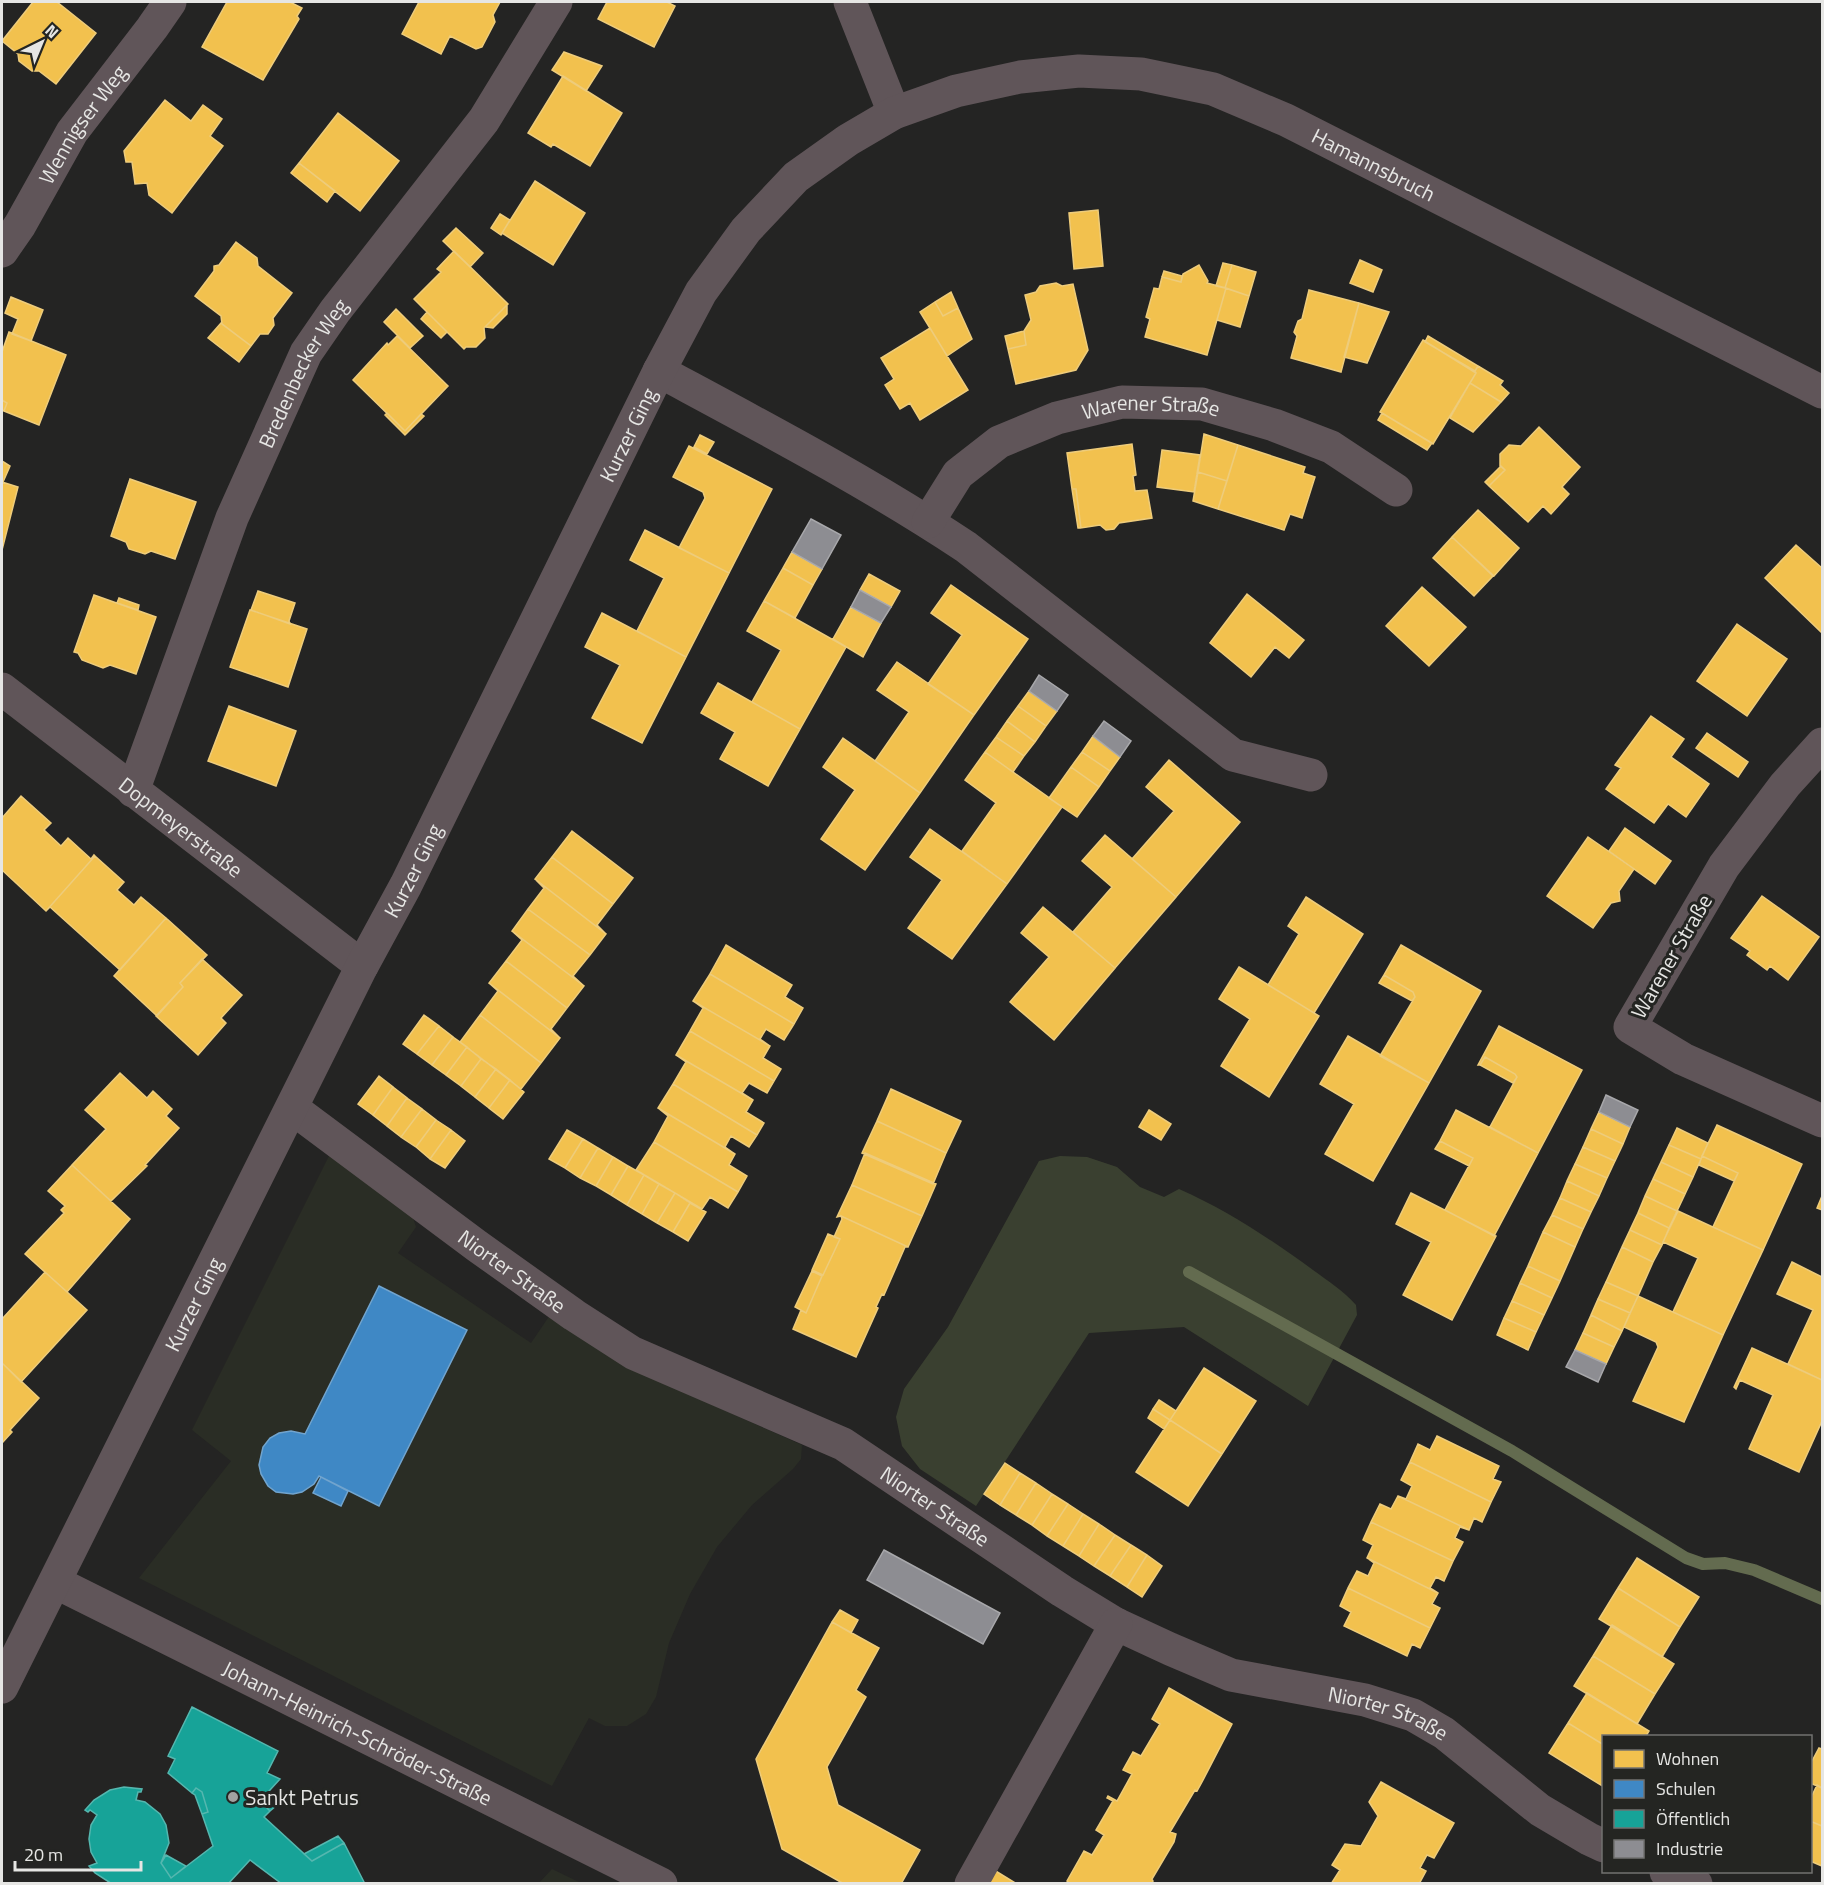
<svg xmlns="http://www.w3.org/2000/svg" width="1824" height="1885" viewBox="0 0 1824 1885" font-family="'Titillium Web',sans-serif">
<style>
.built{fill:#2a2d25}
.green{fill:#3a4030}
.homes{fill:#f2c14e;stroke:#eecc7b;stroke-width:1.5}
.schools{fill:#3f88c5;stroke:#71a4ce;stroke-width:1.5}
.public{fill:#17a398;stroke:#55b7af;stroke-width:1.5}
.industry{fill:#8d8d92;stroke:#a8a8ab;stroke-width:1.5}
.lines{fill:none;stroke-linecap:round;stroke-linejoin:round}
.stream{stroke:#636b4f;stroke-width:12}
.street{stroke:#605559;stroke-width:33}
.poi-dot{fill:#a2a2a0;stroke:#242522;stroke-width:2}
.labels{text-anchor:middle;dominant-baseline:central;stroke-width:6;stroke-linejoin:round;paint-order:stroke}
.street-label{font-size:21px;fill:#e6e6e4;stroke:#242522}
.poi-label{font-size:21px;fill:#e6e6e4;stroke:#242522;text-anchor:start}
</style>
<rect width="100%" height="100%" fill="#242423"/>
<path class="built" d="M330,1154L412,1215L416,1227L398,1253L531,1343L550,1315L641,1373L802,1445L801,1459L793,1469L752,1505L717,1547L690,1594L669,1643L656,1697L646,1714L627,1726H605L589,1718L552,1786L139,1578L231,1461L192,1430Z
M552,1869L581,1883H539Z"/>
<path class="green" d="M1060,1156L1087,1157L1117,1167L1140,1187L1164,1197L1179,1189C1227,1210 1272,1240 1313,1270C1328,1281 1344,1291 1356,1305L1357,1315L1308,1406L1184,1327L1089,1333L976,1506L920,1469L902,1446L896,1417L904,1389L948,1327L1039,1161Z"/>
<path class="homes" d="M33,2H57L96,33L56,84L39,71H32L19,61L18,54L2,41Z
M227,2H290L302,8L297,16L299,19L263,80L202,47Z
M419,2H500L493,15L495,22L482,47L476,49L450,36L441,54L402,34Z
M607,2H667L675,6L654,47L598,19Z
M564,52L602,66L586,91L552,70Z
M563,76L622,113L590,166L553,144L551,147L528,133Z
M165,100L191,121L203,105L222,119L210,136L223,146L172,213L149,195L147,183L135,184L132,162H126L124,151Z
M338,113L399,161L360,211L299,163Z
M299,163L335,191L327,202L291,173Z
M535,181L585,213L553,265L502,233Z
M1098,210L1103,266L1074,269L1069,213Z
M500,214L510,220L501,235L491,228Z
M456,228L483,253L470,267L443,241Z
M236,242L257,258L258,266L292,293L273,318L274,325L268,334H260L251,346L222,324L221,316L195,296L214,271V266L219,265Z
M454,251L508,304L484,328L485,338L476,347H466L464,349L414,299L441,272L437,269Z
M1360,260L1382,270L1373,292L1350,283Z
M1223,263L1232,265L1225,288L1216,286Z
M1199,265L1208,281L1207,283L1226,288L1207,355L1145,337L1150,319L1146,317L1154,288L1159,289L1162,277L1181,282L1183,274Z
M1232,265L1256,272L1249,296L1225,288Z
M1164,271L1182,276L1181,282L1162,277Z
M1056,283L1062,286L1073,284L1088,350L1076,370L1016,384L1008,349L1026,345L1024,331L1031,320L1025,295L1036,292L1040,286Z
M1226,288L1249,296L1240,327L1217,320Z
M1309,290L1359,303L1341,372L1291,358L1297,336L1294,332L1298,321L1302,319Z
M951,292L958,308L943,316L935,302Z
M11,297L43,310L31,341L12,334L18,319L5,313Z
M935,302L943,316L958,308L972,339L947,356L920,312Z
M1359,303L1389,312L1367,363L1344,357Z
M507,305V314L493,328L485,327Z
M396,309L423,336L410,348L384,322Z
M427,312L447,332L441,338L421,319Z
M221,323L251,346L239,362L208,338Z
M930,328L968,390L920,420L910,403L900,409L885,385L894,379L881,358Z
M1024,331L1026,345L1008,349L1005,336Z
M9,332L66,355L39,425L4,411L7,403L2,400V352Z
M397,336L448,386L405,431L353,380L387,343L388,345Z
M1428,336L1478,366L1475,371L1425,342Z
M1423,340L1476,373L1433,444L1380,412Z
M1478,366L1503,381L1500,385L1509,393L1501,402L1470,383L1476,373L1475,371Z
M1470,383L1501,402L1473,432L1450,418Z
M2,400L7,403L4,411L2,410Z
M387,413L405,431L421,414L424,416L405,435L385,415Z
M1382,413L1432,443L1427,450L1378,420Z
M1539,427L1580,467L1562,487L1569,494L1551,514L1543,506L1528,522L1489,486L1505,470L1500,466V454L1509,445L1521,446Z
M1204,434L1238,445L1227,481L1198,472Z
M700,435L714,442L707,454L694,447Z
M1132,444L1136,475L1133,476L1135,491L1147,490L1152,518L1119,523L1114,529L1106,530L1100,525L1081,528L1076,489H1072L1067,453Z
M1238,445L1305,467L1303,473L1315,477L1302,518L1290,514L1284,530L1218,509Z
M689,446L772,489L729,573L679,548L705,498L703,492L673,477Z
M1162,450L1200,455L1194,492L1157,487Z
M2,461L10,466L3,482H2Z
M1501,466L1505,470L1489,486L1485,482Z
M1198,472L1227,481L1218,509L1193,501Z
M130,479L196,502L175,559L151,551L145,554L129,549L126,542L111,536Z
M2,482L18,487L2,550Z
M1072,489H1076L1081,528H1078Z
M1478,510L1519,548L1494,576L1452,537Z
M645,530L729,573L686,657L637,631L664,578L630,560Z
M1452,537L1493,576L1474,596L1433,558Z
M1796,545L1822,568V633L1765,578Z
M792,552L822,569L813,585L783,568Z
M783,568L813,585L795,618L764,601Z
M869,574L900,591L891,607L860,590Z
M951,585L1028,639L974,715L928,684L962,635L931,613Z
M1422,587L1466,627L1429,666L1386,626Z
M258,591L295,603L289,621L290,624L251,610Z
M1247,594L1304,640L1289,658L1275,647L1251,677L1210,643Z
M94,595L156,617L136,674L110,665L103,668L82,660L78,653L74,652Z
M119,598L139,605L138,610L117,603Z
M764,601L846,647L800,729L752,702L781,650L747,631Z
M851,607L881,623L863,657L833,639Z
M250,610L307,629L288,687L230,667Z
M602,613L686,657L642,743L592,718L620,665L585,647Z
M1737,624L1787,659L1747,716L1697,681Z
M897,662L974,715L920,793L875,761L909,712L877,690Z
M718,683L800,729L768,786L720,759L735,732L701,713Z
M1029,691L1057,711L1046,726L1018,706Z
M229,706L296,731L276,786L208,761Z
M1018,706L1046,726L1035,742L1007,721Z
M1651,716L1684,739L1671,757L1709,784L1686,817L1668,804L1654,823L1606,789L1621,768L1615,765Z
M1007,721L1035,742L1024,756L996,737Z
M1707,733L1748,762L1738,777L1696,748Z
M1093,736L1120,757L1110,771L1082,752Z
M996,737L1024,756L1013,772L985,752Z
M843,738L920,793L865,870L821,839L855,790L823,767Z
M985,752L1062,807L1007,884L962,851L996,803L965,780Z
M1082,752L1110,771L1099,787L1071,767Z
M1169,760L1240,822L1176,897L1132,859L1174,811L1146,787Z
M1071,767L1099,787L1077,817L1049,798Z
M21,796L51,823L44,830L61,846L68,838L91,859L94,855L95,856L46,911L2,870V818Z
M1625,828L1671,861L1655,884L1609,851Z
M930,829L1007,884L952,959L908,928L942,880L910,857Z
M572,831L633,878L613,904L552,857Z
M1105,835L1176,897L1115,968L1073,932L1112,887L1082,861Z
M1588,837L1634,869L1619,891L1620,901L1611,903L1593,928L1547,896Z
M95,856L124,882L117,890L134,905L141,897L166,918L120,970L50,907L46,911Z
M552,857L613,904L597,925L606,934L535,879Z
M535,879L606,934L590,955L528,909L544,888Z
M1762,896L1819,937L1788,980L1770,966L1767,970L1747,955L1750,951L1731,938Z
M1306,897L1363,934L1314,1013L1268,985L1299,934L1288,926Z
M1043,907L1115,968L1054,1040L1010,1002L1049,957L1021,933Z
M528,909L590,955L573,976L584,986L512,931Z
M166,918L207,955L180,983L183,987L157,1016L114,976Z
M512,931L584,986L567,1008L506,961L522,940Z
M726,945L792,985L785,997L803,1008L794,1024L710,974Z
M1401,945L1481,991L1429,1083L1380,1056L1415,997L1413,992L1384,975Z
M202,959L242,995L221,1018L226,1023L198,1055L156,1016L183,987L180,983Z
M506,961L567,1008L551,1029L560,1038L489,983Z
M1239,967L1319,1016L1269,1097L1221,1066L1250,1019L1219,999Z
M710,974L794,1024L784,1040L766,1029L760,1039L770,1046L693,1001Z
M1384,975L1413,992L1415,997L1412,1001L1379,983Z
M489,983L560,1038L541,1063L480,1015L498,991Z
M693,1001L770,1046L763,1058L781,1069L774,1081L690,1031L703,1008Z
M424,1015L439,1026L417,1054L403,1044Z
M480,1015L541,1063L521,1089L460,1042Z
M439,1026L453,1037L432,1065L417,1054Z
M1499,1026L1582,1070L1538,1153L1490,1127L1517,1077L1515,1074L1485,1057L1480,1065H1478Z
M690,1031L774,1081L767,1093L749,1083L742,1093L753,1100L676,1055Z
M1348,1036L1429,1083L1373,1181L1325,1154L1354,1104L1320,1084Z
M453,1037L467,1047L446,1075L432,1065Z
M467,1047L481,1059L461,1086L446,1075Z
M676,1055L753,1100L746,1112L764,1123L757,1135L673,1084L686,1062Z
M1485,1057L1515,1074L1517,1077L1513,1083L1480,1065Z
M481,1059L496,1069L475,1097L461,1086Z
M496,1069L510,1080L489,1108L475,1097Z
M120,1073L147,1098L153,1091L172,1109L166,1116L179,1128L145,1165L147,1166L111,1201L72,1165L106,1129L85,1110Z
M379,1076L393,1087L373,1115L358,1104Z
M510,1080L524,1092L503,1119L489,1108Z
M673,1084L757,1135L749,1147L731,1136L725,1147L735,1154L658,1108Z
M393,1087L407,1098L387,1126L373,1115Z
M891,1089L961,1121L946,1153L877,1121Z
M407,1098L422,1109L401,1137L387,1126Z
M658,1108L735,1154L729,1165L747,1176L738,1192L654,1142L668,1116Z
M422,1109L436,1120L416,1147L401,1137Z
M1149,1110L1171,1124L1161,1140L1139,1127Z
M1456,1110L1538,1153L1494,1236L1445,1210L1473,1158L1440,1141Z
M1599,1112L1630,1127L1623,1144L1591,1129Z
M436,1120L451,1130L430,1159L416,1147Z
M877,1121L946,1153L933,1184L862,1153Z
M1717,1125L1802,1164L1763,1250L1713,1227L1738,1173L1702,1156Z
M1677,1128L1708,1143L1701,1159L1669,1145Z
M1591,1129L1623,1144L1615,1161L1583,1147Z
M451,1130L465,1141L445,1168L430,1159Z
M567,1130L583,1139L565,1168L549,1159Z
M583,1139L598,1148L580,1178L565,1168Z
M1440,1141L1473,1158L1469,1166L1435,1149Z
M654,1142L738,1192L728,1208L710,1197L702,1209L636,1170Z
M1669,1145L1701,1159L1693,1177L1661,1162Z
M1583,1147L1615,1161L1607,1178L1575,1164Z
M598,1148L613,1157L596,1186L580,1178Z
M865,1153L936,1184L922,1216L852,1185Z
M1702,1156L1738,1173L1734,1181L1699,1165Z
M613,1157L628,1166L611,1195L596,1186Z
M1661,1162L1693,1177L1685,1194L1653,1179Z
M1575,1164L1607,1178L1599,1196L1567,1181Z
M72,1165L130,1219L67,1292L25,1254L64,1213L61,1210L65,1206L48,1191Z
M628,1166L644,1175L627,1205L611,1195Z
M644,1175L659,1184L642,1214L627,1205Z
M1653,1179L1685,1194L1677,1211L1645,1196Z
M1567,1181L1599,1196L1591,1212L1560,1198Z
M659,1184L675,1193L657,1223L642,1214Z
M852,1185L922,1216L908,1247L841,1216L837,1217Z
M675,1193L690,1203L673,1232L657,1223Z
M1411,1193L1496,1236L1452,1320L1403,1295L1431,1242L1396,1224Z
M1645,1196L1677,1211L1669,1228L1638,1213Z
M1822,1196V1210L1817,1208Z
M1560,1198L1591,1212L1583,1229L1552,1215Z
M690,1203L706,1212L688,1241L673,1232Z
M1678,1211L1763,1250L1723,1335L1673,1312L1698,1258L1663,1242Z
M1638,1213L1669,1228L1662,1245L1630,1230Z
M1552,1215L1583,1229L1575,1247L1543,1232Z
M841,1216L908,1247H905L884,1295L882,1294L876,1307L878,1308L856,1357L793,1329L801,1310L806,1313L822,1276L814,1271L823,1275L840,1239L834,1237L842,1219Z
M1630,1230L1662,1245L1653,1262L1622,1247Z
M1543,1232L1575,1247L1560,1281L1528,1266Z
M828,1234L840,1239L823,1275L812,1270Z
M1622,1247L1653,1262L1638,1296L1606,1282Z
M1792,1262L1822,1277V1380L1788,1364L1813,1310L1777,1294Z
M1528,1266L1560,1281L1552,1298L1520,1283Z
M812,1271L822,1276L806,1313L795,1307Z
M45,1272L87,1310L21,1382L2,1363V1319Z
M1606,1282L1638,1296L1630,1313L1598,1299Z
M1520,1283L1552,1298L1544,1315L1512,1301Z
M1638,1296L1723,1335L1684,1422L1633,1401L1658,1347L1656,1342L1624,1327Z
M1598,1299L1630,1313L1622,1331L1591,1315Z
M1512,1301L1544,1315L1536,1332L1504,1318Z
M1591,1315L1622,1331L1614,1347L1583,1333Z
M1504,1318L1536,1332L1528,1350L1497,1335Z
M1583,1333L1614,1347L1606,1364L1575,1350Z
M1752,1348L1822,1380V1421L1799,1472L1749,1449L1773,1395L1740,1380L1736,1389L1734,1387Z
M2,1363L39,1398L10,1430L12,1432L2,1443Z
M1204,1368L1256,1401L1222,1454L1170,1420Z
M1159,1400L1176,1411L1170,1420L1153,1409Z
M1153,1409L1170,1420L1164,1429L1148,1418Z
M1170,1420L1222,1454L1188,1506L1136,1472Z
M1437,1436L1499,1466L1493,1479L1501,1482L1491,1502L1410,1462L1418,1444L1430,1450Z
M1410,1462L1491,1502L1482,1522L1474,1518L1469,1530L1398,1496L1406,1499L1412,1486L1401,1480Z
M1005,1463L1020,1473L1000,1505L984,1494Z
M1020,1473L1036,1483L1016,1515L1000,1505Z
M1036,1483L1052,1494L1032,1525L1016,1515Z
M1052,1494L1068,1504L1047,1536L1032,1525Z
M1398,1496L1469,1530L1460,1527L1455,1538L1463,1542L1453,1561L1371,1522L1380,1504L1391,1509Z
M1068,1504L1083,1514L1063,1546L1047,1536Z
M1083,1514L1099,1524L1079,1556L1063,1546Z
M1371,1522L1453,1561L1444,1581L1436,1577L1430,1588L1438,1593L1367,1558L1373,1545L1363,1540Z
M1099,1524L1115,1535L1094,1566L1079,1556Z
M1115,1535L1131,1545L1110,1576L1094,1566Z
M1131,1545L1147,1555L1127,1587L1110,1576Z
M1147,1555L1162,1566L1142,1597L1127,1587Z
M1367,1558L1438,1593L1432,1604L1440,1608L1430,1628L1348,1588L1357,1571L1368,1576L1374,1563Z
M1637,1558L1699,1597L1680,1627L1618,1588Z
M1348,1588L1430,1628L1420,1648L1412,1644L1407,1656L1344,1626L1351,1612L1340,1606Z
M1618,1588L1680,1627L1662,1657L1599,1619Z
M840,1610L858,1620L851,1633L832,1622Z
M832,1622L879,1648L856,1690L866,1697L827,1767L838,1805L920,1850L901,1884H844L782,1849L756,1759Z
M1612,1625L1674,1664L1655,1694L1593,1656Z
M1593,1656L1655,1694L1637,1724L1574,1686Z
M1169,1688L1232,1724L1202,1782L1197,1791L1195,1790L1170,1832L1176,1834L1174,1842L1152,1879L1153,1881L1152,1884H1071L1067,1881L1084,1851L1092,1855L1104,1835L1096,1830L1113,1801L1107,1798L1108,1796L1117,1801L1132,1774L1123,1770L1133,1752L1141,1756L1160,1724L1152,1719Z
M1587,1693L1649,1731L1646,1736H1604V1745L1568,1723Z
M1568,1723L1604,1745V1787L1549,1753Z
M1819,1748L1822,1749V1788L1810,1783V1765Z
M1381,1782L1454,1823L1434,1858L1427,1855L1420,1868L1426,1871L1419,1884H1331L1340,1870L1332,1865L1345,1844L1361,1846L1378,1816L1369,1802Z
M1817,1785L1822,1788V1826L1810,1821V1800Z
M1810,1821L1822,1826V1866L1810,1861Z
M994,1870L1017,1884H986Z"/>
<path class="schools" d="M379,1286L467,1330L379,1506L319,1476L314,1484L302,1492L293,1494L276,1492L268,1486L261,1474L259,1465L263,1447L270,1438L279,1433L291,1431L305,1434Z
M321,1477L348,1491L341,1506L313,1493Z"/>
<path class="public" d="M192,1707L278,1751L267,1773L280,1779L260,1801L270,1811L264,1817L312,1861L344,1843L365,1884H282L250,1860L228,1884H112L95,1873L89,1866L97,1863L91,1852L89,1839L91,1825L97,1815L90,1810L88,1812L85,1810L94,1800L110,1790L124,1787L142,1789L141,1792H138L136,1800L145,1802L160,1814L166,1825L169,1843L161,1863L171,1878L213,1846L202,1814L208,1812L202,1792L196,1788L192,1793L168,1773L175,1759L168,1756Z
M196,1788L202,1792L208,1812L202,1814L195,1795L192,1793Z
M266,1795L277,1805L270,1811L260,1801Z
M338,1836L344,1843L312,1861L304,1854Z
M166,1855L186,1866L171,1878L161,1863Z"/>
<path class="industry" d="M811,519L841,535L822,569L792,552Z
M860,590L891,607L881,623L851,607Z
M1039,675L1068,695L1057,711L1029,691Z
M1104,721L1131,741L1120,757L1093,736Z
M1606,1095L1638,1110L1630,1127L1599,1112Z
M1575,1350L1606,1364L1598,1382L1566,1367Z
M884,1550L1000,1613L983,1644L867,1580Z"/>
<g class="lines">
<path class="stream" d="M1189,1272L1512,1451L1686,1558L1703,1564L1725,1563L1754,1570L1822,1599"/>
<g class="street">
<path d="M850,2L894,113"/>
<path id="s1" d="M2,251L20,225L72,132L152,28L170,2"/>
<path d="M659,371C763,427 868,482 966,547L1233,755L1311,775"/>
<path id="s2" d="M928,522L958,474L999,442L1057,418L1122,402L1202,404L1274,425L1331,447L1396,490"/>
<path id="s3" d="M2,689L362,966"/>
<path d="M1822,744L1785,785L1724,866L1630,1027L1683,1059L1822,1121"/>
<path id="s4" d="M133,791L232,518L306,353L335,311L484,120L556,2"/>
<path id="s5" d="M292,1108L477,1246L574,1315L633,1353L843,1444L1062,1591L1116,1624L1170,1649L1231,1675L1365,1700L1413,1715L1444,1733L1540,1810L1589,1839L1604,1846"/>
<path id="s6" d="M55,1582L661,1884"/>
<path id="s7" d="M2,1687L362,966L406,885L659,371L701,292L746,230L796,177L848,140L894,113L956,91L1020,77L1079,71L1141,74L1213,89L1286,120L1822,392"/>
<path d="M1666,1872L1696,1884"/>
<path d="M971,1884L1116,1624"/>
</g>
</g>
<circle class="poi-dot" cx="233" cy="1797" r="6"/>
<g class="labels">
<g class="street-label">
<text stroke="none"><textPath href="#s1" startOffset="150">Wennigser Weg</textPath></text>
<text stroke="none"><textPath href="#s7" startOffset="2331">Hamannsbruch</textPath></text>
<text stroke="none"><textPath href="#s4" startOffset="452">Bredenbecker Weg</textPath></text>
<text stroke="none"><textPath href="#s2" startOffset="267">Warener Straße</textPath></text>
<text stroke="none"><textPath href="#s7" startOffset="1400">Kurzer Ging</textPath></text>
<text stroke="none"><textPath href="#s3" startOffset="226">Dopmeyerstraße</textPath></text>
<text stroke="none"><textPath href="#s7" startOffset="914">Kurzer Ging</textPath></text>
<text transform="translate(1671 956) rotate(-60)">Warener Straße</text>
<text stroke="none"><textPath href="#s5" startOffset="274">Niorter Straße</textPath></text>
<text stroke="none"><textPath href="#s7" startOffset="428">Kurzer Ging</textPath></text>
<text stroke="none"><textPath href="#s5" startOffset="760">Niorter Straße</textPath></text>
<text stroke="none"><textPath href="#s5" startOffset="1264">Niorter Straße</textPath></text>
<text stroke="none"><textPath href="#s6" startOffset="338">Johann-Heinrich-Schröder-Straße</textPath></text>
</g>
<g class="poi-label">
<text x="245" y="1797">Sankt Petrus</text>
</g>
</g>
<rect width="1824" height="1885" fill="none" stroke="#e6e6e4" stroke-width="6"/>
<rect x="1602" y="1735" width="210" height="138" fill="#242522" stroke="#727270" stroke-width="1.5"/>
<rect x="1614" y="1750" width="30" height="18" fill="#f2c14e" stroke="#727270" stroke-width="1.5"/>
<text x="1656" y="1765" font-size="18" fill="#e6e6e4">Wohnen</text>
<rect x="1614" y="1780" width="30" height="18" fill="#3f88c5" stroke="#727270" stroke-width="1.5"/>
<text x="1656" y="1795" font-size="18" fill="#e6e6e4">Schulen</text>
<rect x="1614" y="1810" width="30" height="18" fill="#17a398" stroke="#727270" stroke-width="1.5"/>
<text x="1656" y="1825" font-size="18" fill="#e6e6e4">Öffentlich</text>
<rect x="1614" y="1840" width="30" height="18" fill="#8d8d92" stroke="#727270" stroke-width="1.5"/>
<text x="1656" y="1855" font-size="18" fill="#e6e6e4">Industrie</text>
<g transform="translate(42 42) rotate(43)" stroke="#242522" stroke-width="4.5" paint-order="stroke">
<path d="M0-4.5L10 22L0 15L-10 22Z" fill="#e6e6e4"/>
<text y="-9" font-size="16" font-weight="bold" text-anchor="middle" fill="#e6e6e4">N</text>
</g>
<path d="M15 1861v9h126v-9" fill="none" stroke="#e6e6e4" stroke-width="3"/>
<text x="24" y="1861" font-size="18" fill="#e6e6e4" stroke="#242522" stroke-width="4.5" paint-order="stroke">20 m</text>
</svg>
